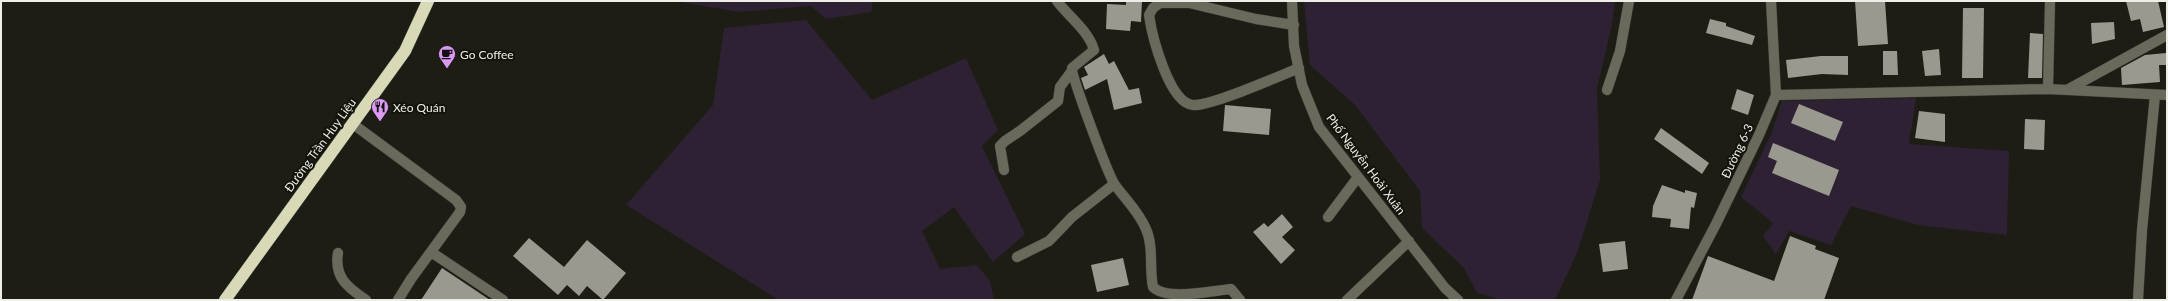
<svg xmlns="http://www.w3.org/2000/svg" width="2168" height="301" viewBox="0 0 2168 301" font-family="Lato,sans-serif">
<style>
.green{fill:#2e2133}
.building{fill:#99998f}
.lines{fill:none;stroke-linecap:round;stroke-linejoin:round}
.minor-casing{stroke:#3a3a33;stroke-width:11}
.highway-casing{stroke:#3a3a33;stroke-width:13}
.minor{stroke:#6a6a5c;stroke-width:10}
.highway{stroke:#d8d9b6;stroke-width:12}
.labels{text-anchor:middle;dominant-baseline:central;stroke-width:4;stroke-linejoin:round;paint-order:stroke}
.poi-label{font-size:12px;fill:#eeeee9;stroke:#14140d;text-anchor:start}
.street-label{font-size:12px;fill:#eeeee9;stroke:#14140d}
</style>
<rect width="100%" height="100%" fill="#1d1d15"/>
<path class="green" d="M675,1H873L871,12L826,19L811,6L739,12Z
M1304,1H1615L1612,25L1597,88L1600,180L1577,253L1555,300H1503L1477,293L1464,268L1422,228L1420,191L1355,105L1310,65Z
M806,20L872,100L966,58L998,130L982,146L1025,234L993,262L954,207L922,231L940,269L977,265L990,281L994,300H779L626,205L713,105L724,28Z
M1916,98L1909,144L2009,151L2007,235L1918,225L1851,206L1831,245L1789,231L1776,254L1763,236L1773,223L1741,197L1772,132L1782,101Z"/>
<path class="building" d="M1126,1H1142L1141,22L1131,21L1130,31L1106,29L1107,4L1126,5Z
M1855,1H1885L1888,44L1858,46Z
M2126,1H2158L2164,27L2143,32L2140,19L2131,21Z
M1963,8H1984L1983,78H1962Z
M1710,19L1726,23V26L1755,36L1752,45L1706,33Z
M2114,22L2115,39L2092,44L2091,23Z
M2030,33L2043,34L2042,78H2028Z
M1939,49L1941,75L1925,76L1922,51Z
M1883,51H1897L1898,75H1883Z
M2166,53L2167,65H2159L2160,82L2122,85L2121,68L2145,55Z
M1104,54L1109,64L1114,61L1129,90L1139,88L1142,103L1114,110L1107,79L1085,90L1081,78L1088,75L1084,67Z
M1821,56H1848V75L1822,74L1788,78L1786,60Z
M1737,89L1754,95L1748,115L1731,109Z
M1799,104L1843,122L1835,141L1791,123Z
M1225,105L1271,109L1269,135L1223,131Z
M1919,111L1945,114V142L1915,138Z
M2025,119L2045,120L2044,150L2024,149Z
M1661,128L1709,163L1702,174L1654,139Z
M1773,143L1839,170L1829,196L1772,173L1777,161L1768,157Z
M1662,185L1685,193V190L1697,193L1694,208L1691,207L1689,229L1670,227L1671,219L1652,217L1653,206Z
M1282,214L1293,227L1282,237L1295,250L1281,264L1253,232L1264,223L1268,227Z
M1790,236L1816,246L1815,249L1839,258L1824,300H1692L1708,256L1774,281Z
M529,238L564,267L587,240L626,273L603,300L587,286L579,296L567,285L558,295L513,256Z
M1625,241L1628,269L1603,272L1599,244Z
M1123,258L1129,285L1097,292L1091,265Z
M442,268L490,300H421Z"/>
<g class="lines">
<defs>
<path id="minor" d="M1057,1C1068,16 1089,31 1094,50L1072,68C1071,75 1108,175 1115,185C1126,200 1139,212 1146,229C1154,247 1149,269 1153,287C1167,301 1211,291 1231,289L1240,300
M1292,1L1294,46L1302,85L1319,127L1445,288L1458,300
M1294,25L1256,19L1189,3H1160L1153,8L1149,15C1152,36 1169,103 1193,105C1210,107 1279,76 1299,68
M2048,89L2050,1
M1607,90L1620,51L1629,1
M2067,90L2167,35
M1776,95L2048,89L2167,95
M353,124L456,200L461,207L460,212L411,279L398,300
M1004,170L1000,146L1005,141L1020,131L1058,101L1060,87L1071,72
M1328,217L1358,177
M431,252L503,300
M338,253C334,277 347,287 366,300
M1017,257L1049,241L1072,217L1114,184
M1347,300L1409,241
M1676,300L1716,224L1759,135L1776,95L1771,1
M2138,300L2142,230L2155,95"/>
<path id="highway" d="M225,300L405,51L428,1"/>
</defs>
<use href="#minor" class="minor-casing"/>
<use href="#highway" class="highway-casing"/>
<use href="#minor" class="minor"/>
<use href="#highway" class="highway"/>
</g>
<defs>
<symbol id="cafe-pin" viewBox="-11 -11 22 30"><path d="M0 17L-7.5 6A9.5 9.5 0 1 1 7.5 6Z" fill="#dc99f4" stroke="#14140d"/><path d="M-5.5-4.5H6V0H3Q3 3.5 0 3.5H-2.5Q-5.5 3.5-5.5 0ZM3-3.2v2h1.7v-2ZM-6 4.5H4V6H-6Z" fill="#111"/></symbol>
<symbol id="restaurant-pin" viewBox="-11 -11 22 30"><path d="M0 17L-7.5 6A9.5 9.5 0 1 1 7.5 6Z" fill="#dc99f4" stroke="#14140d"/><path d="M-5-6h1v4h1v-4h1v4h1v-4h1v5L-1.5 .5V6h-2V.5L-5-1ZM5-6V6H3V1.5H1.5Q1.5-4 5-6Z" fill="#111"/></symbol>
</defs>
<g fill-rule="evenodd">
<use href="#cafe-pin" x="437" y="44" width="20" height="27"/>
<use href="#restaurant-pin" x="370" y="97" width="20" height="27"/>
</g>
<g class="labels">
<g class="poi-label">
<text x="460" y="54">Go Coffee</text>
<text x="393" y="107">Xéo Quán</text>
</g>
<g class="street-label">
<text transform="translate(320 145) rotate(-54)">Đường Trần Huy Liệu</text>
<text transform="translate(1737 151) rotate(-65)">Đường 6-3</text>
<text transform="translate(1366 164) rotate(53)">Phố Nguyễn Hoài Xuân</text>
</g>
</g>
<rect width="2168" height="301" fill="none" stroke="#eeeee9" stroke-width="4"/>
</svg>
